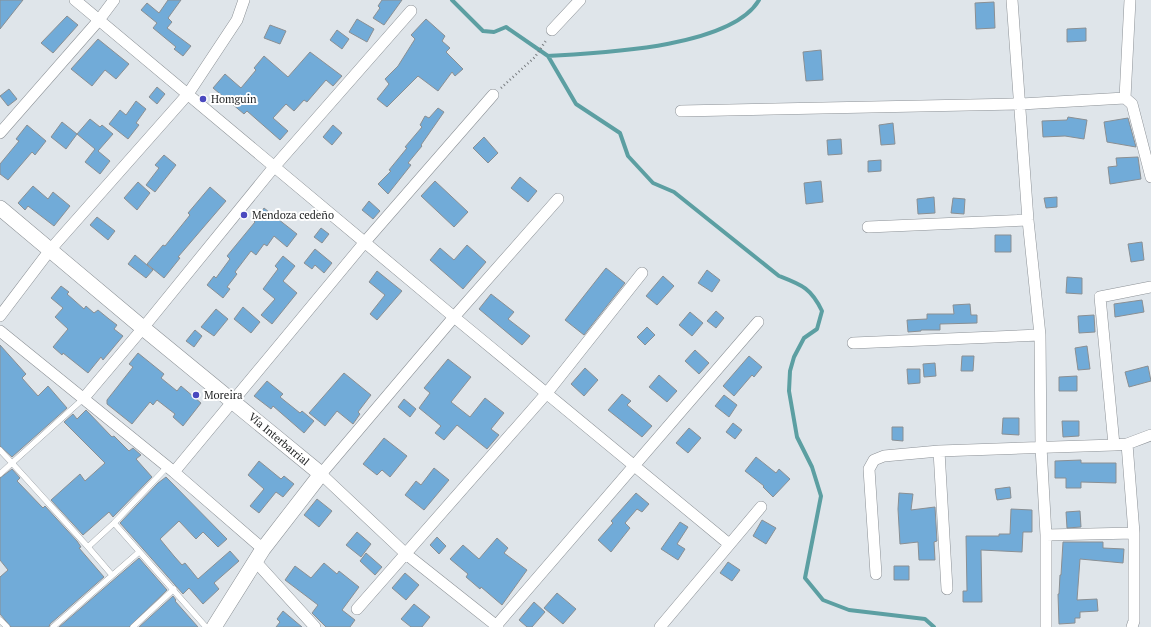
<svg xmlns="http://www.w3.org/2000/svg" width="1151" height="627" viewBox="0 0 1151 627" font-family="'PT Serif',serif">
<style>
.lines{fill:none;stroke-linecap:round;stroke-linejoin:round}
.stream{stroke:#5c9fa2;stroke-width:4}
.building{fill:#71abd8;stroke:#8a8f93}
.lane-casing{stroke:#8c9196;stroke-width:6}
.street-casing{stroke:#8c9196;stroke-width:12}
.secondary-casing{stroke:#8c9196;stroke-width:16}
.path{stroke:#797d80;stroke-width:2.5;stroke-dasharray:1 3;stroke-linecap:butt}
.lane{stroke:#fff;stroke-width:5.5}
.street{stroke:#fff;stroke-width:11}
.secondary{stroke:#fff;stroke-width:15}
.poi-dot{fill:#4a49bf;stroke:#fff;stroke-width:1.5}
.labels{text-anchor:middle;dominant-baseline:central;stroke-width:4;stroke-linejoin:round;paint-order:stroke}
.poi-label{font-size:11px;fill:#1d1f20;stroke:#fff;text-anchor:start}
.street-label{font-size:11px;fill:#1d1f20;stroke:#fff}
</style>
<rect width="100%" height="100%" fill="#dfe5ea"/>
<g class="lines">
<path class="stream" d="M452,0L483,31L494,32L506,27L548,56L576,104L620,133L628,156L653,183L674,192L779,276C802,285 811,288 822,311L817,329L804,338L794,357L790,371L789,391L797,437L812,467L821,496L805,578L823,600L849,610L925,619L934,627
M548,56C599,53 731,48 759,0"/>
</g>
<path class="building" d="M0,0H23L0,29Z
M168,0H181L168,18L172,22L167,28L191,46L183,56L174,49L176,47L153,28L157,23L141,10L147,3L159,13Z
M382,0H402L384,25L373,18L380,8L378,6Z
M994,2L995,28L976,29L975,3Z
M67,16L78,25L53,53L41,43Z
M357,19L374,29L367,42L349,32Z
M426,19L445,36L442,41L450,48L446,52L463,69L455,76L452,72L438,91L418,76L387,107L377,99L389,84L385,79L398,66L415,39L411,35Z
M270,25L286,31L280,44L264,38Z
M1086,28V41L1067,42V29Z
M337,30L349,39L342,49L330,40Z
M98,39L129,64L116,79L105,70L92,86L71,69Z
M821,50L823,80L806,81L803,52Z
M310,52L342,76L333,86L326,80L307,102L304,100L294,111L286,104L273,118L288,131L280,140L247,111L244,114L213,88L225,74L241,88L256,70L254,68L264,56L288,77Z
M157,87L165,94L157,104L149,97Z
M9,89L17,99L8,106L0,96Z
M136,101L146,109L136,123L139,125L128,139L109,124L120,110L126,115Z
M438,108L444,112L421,145L422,146L408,163L411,165L388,194L378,184L391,171L389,170L407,148L405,147L422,127L420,125L425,116L429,118Z
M1068,117L1087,120L1084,139L1065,136L1043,137L1042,121L1067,120Z
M1128,118L1136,147L1107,142L1104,122Z
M90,119L100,127L102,125L113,134L98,151L110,161L100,174L85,162L95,149L77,134Z
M62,122L77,134L66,149L51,137Z
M893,123L895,144L881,145L879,125Z
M27,125L46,141L35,155L32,152L8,180L0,174V164L19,141L16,139Z
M333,125L342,133L332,145L323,137Z
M484,137L498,153L488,163L473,148Z
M841,139L842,154L828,155L827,140Z
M164,155L176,165L155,192L146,185L159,168L155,165Z
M1138,157L1141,179L1110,184L1108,167L1117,166L1116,158Z
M881,160V171L868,172V161Z
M520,177L537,191L528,202L511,188Z
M435,181L468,212L454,227L421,196Z
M821,181L823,202L806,204L804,183Z
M138,182L150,193L137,210L124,198Z
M33,186L48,199L53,192L70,206L54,226L28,206L25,210L18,203Z
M210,187L226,201L178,257L180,258L164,278L147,264L163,245L165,246L190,215L188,213Z
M934,197L935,213L918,214L917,199Z
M1057,197V207L1046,208L1044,198Z
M953,198L965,199L964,214L951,213Z
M369,201L380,211L373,219L362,210Z
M264,208L297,234L287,247L274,236L267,246L264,244L256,255L251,251L235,272L237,274L227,287L230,289L223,298L207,285L214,276L216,278L230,259L227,256L255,222L254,221Z
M97,217L115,231L108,240L90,225Z
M321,228L329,234L322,243L314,237Z
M995,235H1011V252H995Z
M1142,242L1144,260L1131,262L1128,244Z
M467,245L486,262L463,289L430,260L440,248L454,260Z
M315,249L332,263L324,273L315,265L312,269L304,263Z
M135,255L153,270L146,278L128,264Z
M283,256L295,266L283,281L297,293L272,324L261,315L275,299L263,289L278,269L275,266Z
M606,268L625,283L584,335L565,320Z
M707,270L720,280L712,292L698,283Z
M377,271L402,291L377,320L370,314L385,295L369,282Z
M663,276L674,286L657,305L646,296Z
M1067,277L1082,278V294L1066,293Z
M61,286L69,292L67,294L84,309L86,306L94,313L98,310L109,319L117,325L114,329L123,336L103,360L101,357L88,373L63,353L62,355L53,347L68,329L55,317L63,308L51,298Z
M491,294L514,312L508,319L530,336L522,345L479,309Z
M1142,300L1144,312L1115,317L1114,304Z
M970,304L971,315H977V323L940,324V330H921V331L908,332L907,320L927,319V314H954L953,305Z
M243,307L260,322L251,333L234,319Z
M216,309L228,319L214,336L201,327Z
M716,311L724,318L716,328L707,321Z
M690,312L703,323L692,336L679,325Z
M1094,315L1095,332L1079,333L1078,316Z
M647,327L655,335L645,345L637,337Z
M195,330L202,336L194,347L186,341Z
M0,345L26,374L22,378L38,396L48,386L67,408L12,457L0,446Z
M1087,346L1090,369L1078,370L1075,348Z
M695,350L709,363L699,374L685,361Z
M138,353L164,374L161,378L177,391L181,386L201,403L183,426L173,417L175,414L157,400L153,405L150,402L132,424L107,404V400L133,367L129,364Z
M749,356L762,367L754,377L752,375L734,396L723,386Z
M962,356H974L973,371H961Z
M448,359L471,377L451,402L470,417L485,398L504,413L491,429L499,435L487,449L457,425L444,440L435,433L441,426L419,408L430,393L424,388Z
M935,363L936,376L924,377L923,364Z
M1148,366L1151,381L1129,387L1125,372Z
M585,368L598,380L584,396L571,384Z
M907,369H920V383L908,384Z
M344,373L371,395L358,412L360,414L353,424L337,411L325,426L309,413Z
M659,375L677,391L667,402L649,387Z
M1077,376V391H1059V377Z
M267,381L283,394L280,397L300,413L302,411L314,421L304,433L273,406L271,409L254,396Z
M622,394L631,401L627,405L652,426L642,437L608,410Z
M724,395L737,405L729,417L715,406Z
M404,399L416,409L410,417L398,407Z
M86,410L112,437L114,436L129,451L133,448L141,455L136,459L152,477L113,517L109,512L83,535L51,500L80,474L85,481L105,463L64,422L73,414L77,419Z
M1003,418H1019V435L1002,434Z
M1062,421H1079V436L1063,437Z
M733,423L742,430L735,439L726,432Z
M892,427H903V441L892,440Z
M689,428L701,438L688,453L676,443Z
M384,438L407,456L390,477L382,470L377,475L363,464Z
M756,457L776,473L779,469L790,479L773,497L763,487L764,486L745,471Z
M1081,460V463H1116V483L1081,482V488H1066V478H1055V461Z
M259,461L281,479L284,476L294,484L283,497L276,492L259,513L250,506L264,489L248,475Z
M434,468L449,480L424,510L405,495L416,481L421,485Z
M12,469L20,478L17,481L43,508L45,506L77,541L81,547L79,548L104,577L50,624L49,627H11L0,614V577L8,570L0,560V478Z
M166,477L227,539L218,547L203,532L196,539L179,521L160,539L174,556L182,565L185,563L198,579L230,551L239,561L214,583L219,589L203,604L189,588L183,594L120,523L158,483Z
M1010,487L1011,498L997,500L995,489Z
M636,493L649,504L642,512L637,509L625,523L630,528L611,552L598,540L613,523L611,521Z
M899,493L913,494L911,510L935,507L937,541L934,542L935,560H919L918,542L900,544L898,509Z
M317,499L332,511L319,527L304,515Z
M1011,509L1032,510V532H1023L1022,552L981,550L982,602H963V591H967L966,536H999V534H1010Z
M1080,511L1081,527L1067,528L1066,512Z
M762,520L776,528L766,544L753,536Z
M680,522L688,527L677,544L685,549L678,560L661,549Z
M357,532L371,544L361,557L346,545Z
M437,537L446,546L439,554L430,545Z
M497,538L508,548L504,553L527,570L502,605L481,587L480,589L466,577L468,574L450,559L463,545L479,559Z
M1063,542H1103V548L1124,549L1123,563L1080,559L1077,600L1097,599L1098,611L1080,612V618H1075V623L1059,624L1058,594H1059L1060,575H1061Z
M366,553L382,567L375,575L360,561Z
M139,558L167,590L129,627H59Z
M728,562L740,570L732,581L720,573Z
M324,563L337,574L339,571L359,587L342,610L355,620L350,627H326L312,613L318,605L285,580L295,566L311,578Z
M894,566H909V580H894Z
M405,573L419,585L406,600L392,588Z
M557,593L576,609L563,624L544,608Z
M173,596L176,600L175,601L198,627H139Z
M534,602L545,612L532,627H527L519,620Z
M414,604L430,617L422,627H411L401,619Z
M283,611L302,627H276L280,622L277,619Z"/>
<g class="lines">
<defs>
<path id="lane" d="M0,450L12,463L83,399
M0,474L12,463L88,547
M114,523L206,627
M112,575L88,547L114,523L167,467
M0,620L7,627
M53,627L139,552
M133,627L174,589"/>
<path id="street" d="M75,0L454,317L729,544
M1012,0L1028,220L1040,335L1041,447L1046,535V627
M552,30L580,0
M1125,98L1130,0
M681,111L1021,104L1125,98L1132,104L1151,177
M0,133L99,20L114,0
M868,227L1028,220
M0,316L50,250L188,94L237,20L244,0
M0,331L174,472L263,549
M853,343L1040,335
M83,399L143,328L274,167L411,11
M1127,444L1134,533V621L1132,627
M1114,445L1100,297L1151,287
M174,472L364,243L493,95
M1046,535L1134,533
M255,561L315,627
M876,574L869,469L874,460L884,456L939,451
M947,589L939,451L1114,445L1127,444L1151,435
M357,609L546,394L642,273
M495,627L758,322
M498,627L406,554L321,474L454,317L558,199
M660,627L761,507"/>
<path id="secondary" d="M0,208L143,328L321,474L263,549L214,627"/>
</defs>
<use href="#lane" class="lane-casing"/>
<use href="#street" class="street-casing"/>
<use href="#secondary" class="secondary-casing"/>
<path class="path" d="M501,88L535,57L547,39"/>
<use href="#lane" class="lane"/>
<use href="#street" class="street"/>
<use href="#secondary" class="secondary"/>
</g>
<g class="poi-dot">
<circle cx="203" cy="99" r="4"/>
<circle cx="244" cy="215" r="4"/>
<circle cx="196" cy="395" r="4"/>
</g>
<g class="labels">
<g class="poi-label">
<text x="211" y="99">Homguin</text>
<text x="252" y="215">Mendoza cedeño</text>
<text x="204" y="395">Moreira</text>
</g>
<g class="street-label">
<text transform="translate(279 439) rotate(40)">Vía Interbarrial</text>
</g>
</g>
</svg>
